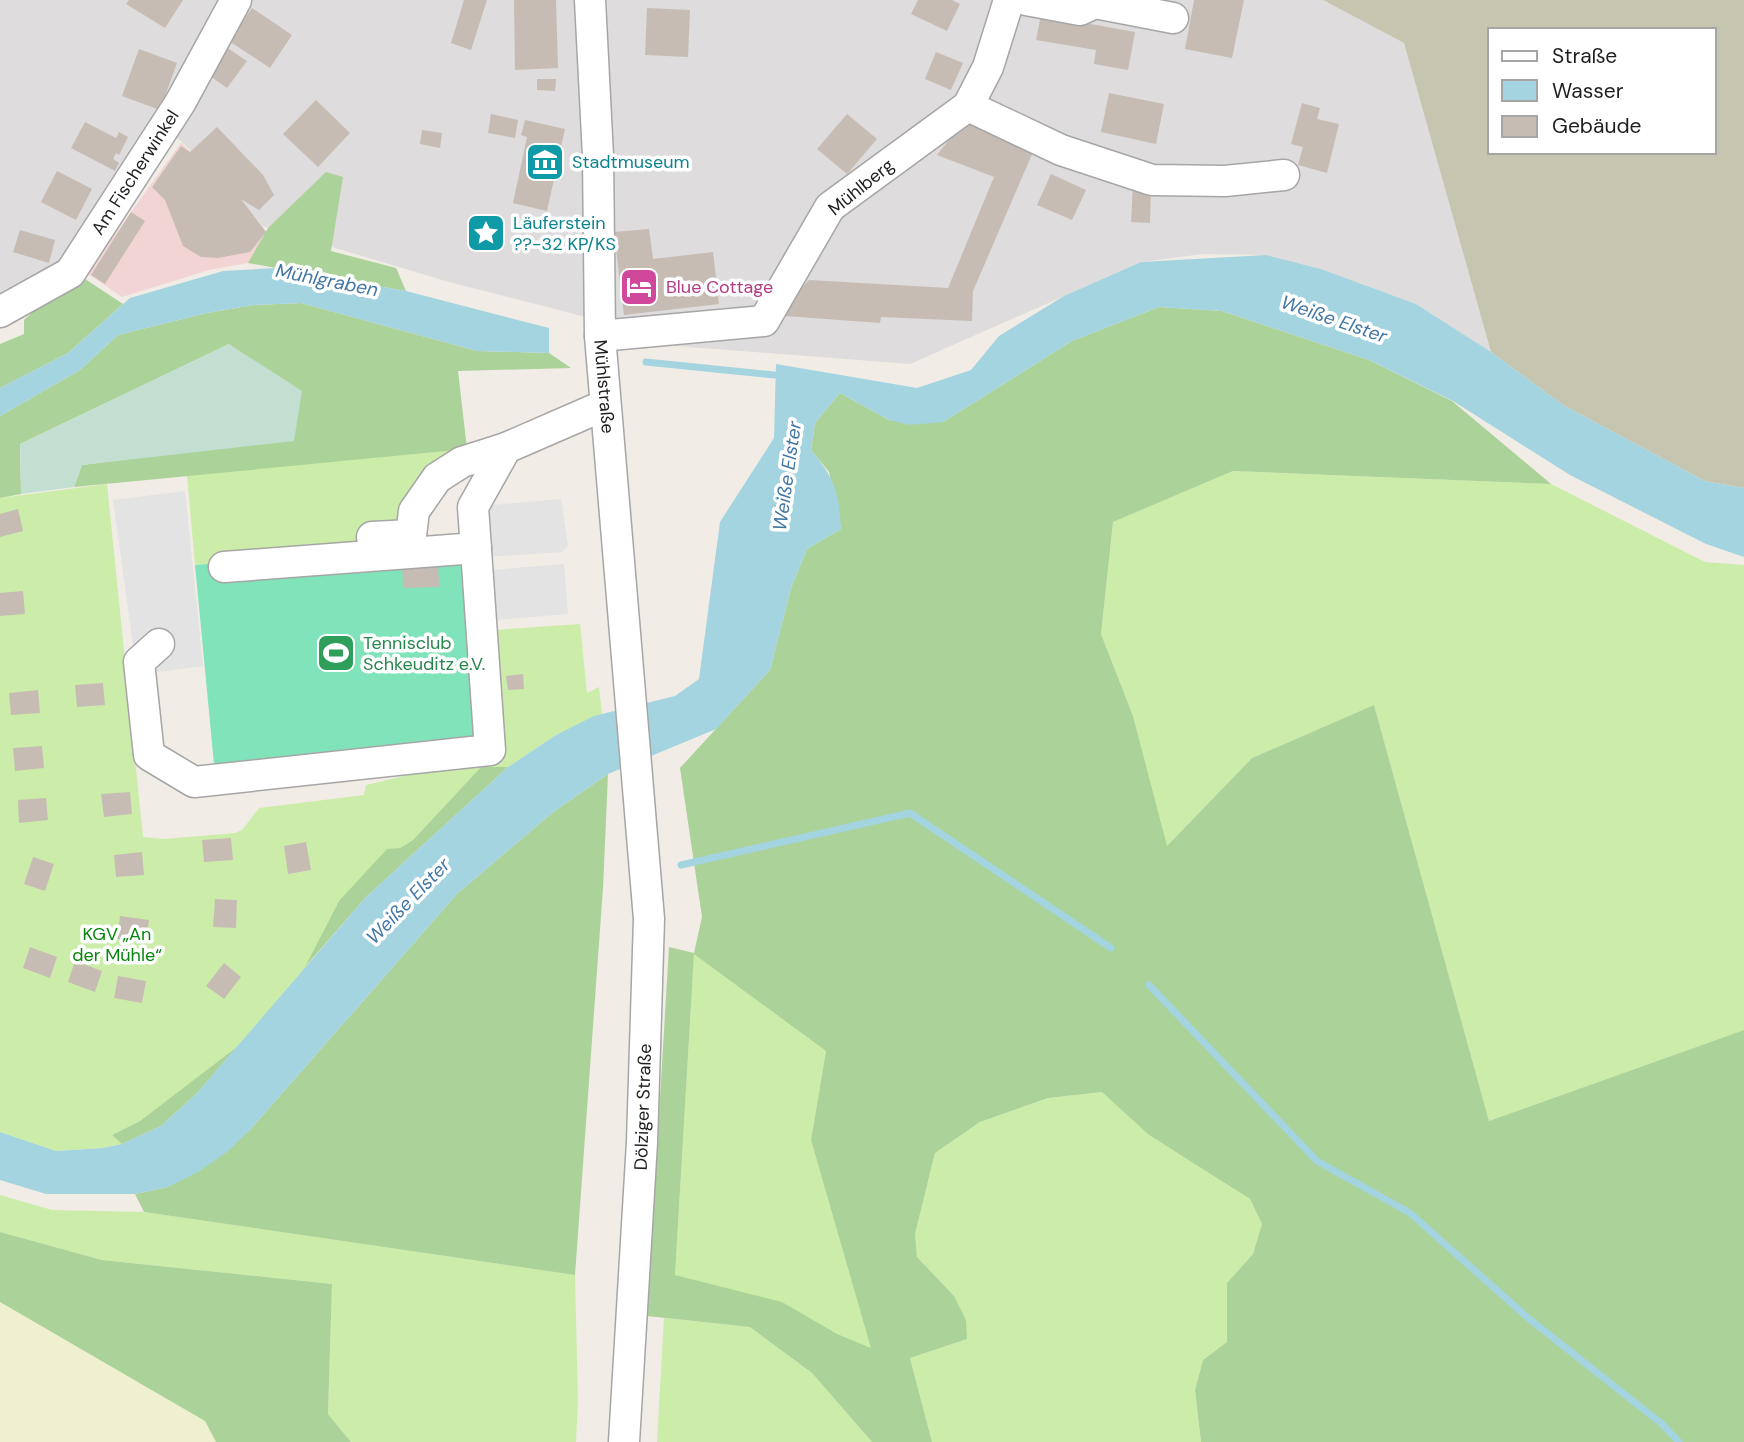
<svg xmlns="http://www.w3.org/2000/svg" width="1744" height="1442" viewBox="0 0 1744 1442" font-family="'DM Sans',sans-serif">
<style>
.residential{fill:#dedcdc}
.commercial{fill:#f2d4d4}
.construction{fill:#c6c5b0;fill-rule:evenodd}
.farmland{fill:#eff0d0}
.grass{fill:#cceda9}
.forest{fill:#abd298;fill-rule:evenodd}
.wetland{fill:#c2dfd1}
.pitch{fill:#80e3b9}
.parking{fill:#e3e3e3}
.water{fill:#a4d4e0}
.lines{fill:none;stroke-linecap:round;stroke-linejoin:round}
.stream{stroke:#a4d4e0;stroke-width:7}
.building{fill:#c6bcb4}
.minor-casing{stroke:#a6a6a6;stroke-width:33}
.minor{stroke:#fff;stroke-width:30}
.labels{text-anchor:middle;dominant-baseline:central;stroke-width:7;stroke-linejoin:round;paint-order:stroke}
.culture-label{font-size:18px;fill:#0d838f;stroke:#fff;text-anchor:start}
.street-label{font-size:18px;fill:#1f1f1f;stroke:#fff}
.hotel-label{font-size:18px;fill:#b23c85;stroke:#fff;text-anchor:start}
.leisure-label{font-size:18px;fill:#27864d;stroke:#fff;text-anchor:start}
.park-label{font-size:18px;fill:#07840d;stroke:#fff}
.water-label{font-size:19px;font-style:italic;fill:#4276a4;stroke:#fff}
</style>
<rect width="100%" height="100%" fill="#f1ece5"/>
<path class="residential" d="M0,0H1323L1404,43L1491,352L1416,304L1321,269L1266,255L1203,254L1141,262L910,364L650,344L613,324L449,282L262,226L241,199L162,123L52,273L0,299Z"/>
<path class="commercial" d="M181,143L241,199L266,232L248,263L209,270L122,297L87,273Z"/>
<path class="construction" d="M1323,0H1744V488L1705,481L1563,405L1491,352L1404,43ZM1490,30H1714V152H1490Z"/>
<path class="farmland" d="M0,1300L205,1421L216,1442H0Z"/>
<path class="grass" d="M467,449L450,460L412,546L195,565L187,475Z
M1233,471L1551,484L1705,562L1744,565V1030L1489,1121L1374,705L1252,758L1166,847L1133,716L1101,634L1113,522Z
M107,484L143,837L164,839L235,833L242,830L259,808L364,795L366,785L451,765L488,760L505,746L495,630L580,624L587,693L599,687L602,714L556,735L508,767H481L413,840L400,848L339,901L305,968L238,1046L140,1121L112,1135L122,1144L103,1148L56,1151L0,1132V498Z
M694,953L826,1051L811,1140L872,1349L675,1275Z
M1103,1092L1149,1135L1250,1199L1262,1224L1253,1254L1227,1283V1342L1203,1360L1195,1390L1201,1442H932L910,1358L967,1339L954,1296L917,1257L915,1234L935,1153L980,1122L1048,1098Z
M0,1195L52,1210L144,1212L575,1275L578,1402L576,1442H351L328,1414L332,1284L102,1260L0,1232Z
M664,1318L750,1327L812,1373L872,1442H657Z"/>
<path class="forest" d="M326,172L343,177L331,251L396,268L406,291L248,263L268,228Z
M82,277L123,304L68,353L0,388V344L24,334V320L43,303Z
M301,303L477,351L549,353L571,368L458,371L467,449L74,487L82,465L223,447L229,344L20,444L21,494L0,498V416L80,370L118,335L207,313L254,305Z
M1159,307L1222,311L1369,360L1452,401L1551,484L1233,471L1113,522L1101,634L1133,716L1167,846L1252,758L1374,705L1489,1121L1744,1030V1442H1201L1195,1390L1203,1360L1227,1342V1283L1253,1254L1262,1224L1250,1199L1149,1135L1102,1092L1048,1098L980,1122L935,1153L915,1234L917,1257L954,1296L966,1320L967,1339L910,1358L932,1442H872L812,1373L750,1327L647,1316L669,947L694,953L702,917L680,768L770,670L791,588L807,549L841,529L829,472L811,450L815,423L840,393L889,420L943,422L1072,341ZM694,954L826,1051L811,1140L871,1348L837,1334L782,1302L675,1275Z
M481,767H508L366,897L305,967L339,901L387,849L400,848L413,840Z
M608,774L603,888L575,1275L144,1212L135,1194L168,1187L249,1131L457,894L552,813Z
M238,1046L197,1093L161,1126L122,1144L112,1135L140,1121Z
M0,1232L102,1260L332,1284L328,1414L351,1442H216L205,1421L0,1302Z"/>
<path class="wetland" d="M229,344L302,391L294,441L82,465L74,487L21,494L20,444Z"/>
<path class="pitch" d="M459,542L477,741L220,768L214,764L195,565Z"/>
<path class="parking" d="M185,491L203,666L158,672L135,659L113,500Z
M561,499L568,546L562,552L488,557L483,506Z
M564,564L568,614L495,620L490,570Z"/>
<path class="water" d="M1266,255L1321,269L1416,304L1491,352L1563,405L1705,481L1744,488V557L1706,544L1570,475L1453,401L1369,360L1222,311L1159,307L1072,341L943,422L909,425L889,420L840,393L815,423L811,450C835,479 839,492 841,529L807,549L791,588L770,670L716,729L608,774L552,813L457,894L249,1131L227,1152L198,1172L168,1187L135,1194H46L0,1180V1132L56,1151L103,1148L122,1144L161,1126L197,1093L366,897L508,767L556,735L594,716L675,696L699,679L720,522L774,438L776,364L917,388L971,370L999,336L1064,296L1141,262Z
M276,268L406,291L549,328V353L477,351L301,303L254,305L207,313L118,335L80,370L0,416V388L68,353L130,298L223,271Z"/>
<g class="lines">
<path class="stream" d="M646,362L784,376
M681,865L910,813L1111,948
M1149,985L1317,1161L1410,1213L1528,1318L1662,1424L1679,1442"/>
</g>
<path class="building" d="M129,0H183L165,28L126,4Z
M464,0H487L471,50L451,43Z
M514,0H556L558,68L515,70Z
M918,0H952L960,4L947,31L911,14Z
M1194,0H1244L1232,58L1185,49Z
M252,8L292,35L270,68L229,41Z
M647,8L690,10L688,57L645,55Z
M1041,15L1135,32L1128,70L1094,64L1096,50L1036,40Z
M226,47L247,61L227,88L207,74Z
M139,49L177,63L160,110L122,96Z
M936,52L963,63L951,90L925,79Z
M537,79H556L555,91L537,90Z
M1109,93L1164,104L1156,144L1101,132Z
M316,100L350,133L318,167L283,134Z
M1302,103L1320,108L1317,119L1339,124L1327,173L1298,165L1303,147L1291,144Z
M491,114L518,120L515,138L488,133Z
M847,114L877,139L847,174L817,149Z
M525,120L565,129L547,211L513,203L527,137L521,135Z
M964,121L1033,152L973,291L972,321L881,317L880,323L785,316L786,304L809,280L948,288L994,177L937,155Z
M85,122L116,138L119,132L128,137L119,155L116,153L113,159L119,163L115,171L71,148Z
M217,127L263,175L274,195L259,210L241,199L266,232L250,252L218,258L201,257L183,246L165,200L152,187L181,146L190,152Z
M422,130L442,133L440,148L420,144Z
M57,171L92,189L76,220L41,202Z
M1051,174L1086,190L1072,220L1037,205Z
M1133,185L1151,186L1150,223L1131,222Z
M131,212L145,221L105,284L91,275Z
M649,229L653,259L713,252L719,304L624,315L614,232Z
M20,230L55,240L49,263L13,252Z
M18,509L23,531L0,537V514Z
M438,559L439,587L403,588L402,560Z
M23,591L25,614L0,616V593Z
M523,674L524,689L508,690L506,676Z
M103,683L105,705L77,707L75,685Z
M38,690L40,713L11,715L9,693Z
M42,746L44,768L15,771L13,748Z
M130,792L132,814L104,817L101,794Z
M46,798L48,820L19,823L18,800Z
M231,838L233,860L204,862L202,840Z
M306,842L311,870L288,874L284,846Z
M142,852L144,875L116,877L114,855Z
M33,857L54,864L45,891L24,884Z
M215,899L237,900L236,928L213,927Z
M120,916L149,920L146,942L117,939Z
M30,947L57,957L50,978L23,968Z
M75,961L102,971L95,992L68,982Z
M224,963L241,977L224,999L206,986Z
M118,976L146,981L142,1003L114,998Z"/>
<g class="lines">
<defs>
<g id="minor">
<path id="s1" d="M590,0L598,156L600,336L649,919L642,1142L624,1442"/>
<path d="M1026,0L1080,10L1095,3L1173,18"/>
<path d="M968,106L1061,150L1152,180L1225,181L1284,175"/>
<path id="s2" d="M0,312L70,273L180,103L236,0"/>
<path d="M600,336L764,321L830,207L968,106L988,67L1009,0"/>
<path d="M372,537L411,535L414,511L437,478L462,462L506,448"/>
<path d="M224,567L476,548"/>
<path d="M159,644L139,662L149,755L194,782L490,750L473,507L506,448L605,405"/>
</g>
</defs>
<use href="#minor" class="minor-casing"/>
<use href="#minor" class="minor"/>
</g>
<defs>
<symbol id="museum-square" viewBox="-11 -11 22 22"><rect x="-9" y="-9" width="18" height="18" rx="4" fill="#0f9aa8" stroke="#fff"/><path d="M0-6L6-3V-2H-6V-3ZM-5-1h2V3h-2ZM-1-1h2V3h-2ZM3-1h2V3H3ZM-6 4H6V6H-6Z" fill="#fff"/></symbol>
<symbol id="sight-square" viewBox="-11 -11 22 22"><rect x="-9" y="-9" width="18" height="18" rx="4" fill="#0f9aa8" stroke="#fff"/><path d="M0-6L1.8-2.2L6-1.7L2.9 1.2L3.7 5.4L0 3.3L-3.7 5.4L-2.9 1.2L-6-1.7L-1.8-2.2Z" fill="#fff"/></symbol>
<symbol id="hotel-square" viewBox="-11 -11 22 22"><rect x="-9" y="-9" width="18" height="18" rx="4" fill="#d1479c" stroke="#fff"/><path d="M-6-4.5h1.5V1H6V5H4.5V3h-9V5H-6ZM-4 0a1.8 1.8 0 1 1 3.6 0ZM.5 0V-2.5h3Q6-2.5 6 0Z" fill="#fff"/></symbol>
<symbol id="stadium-square" viewBox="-11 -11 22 22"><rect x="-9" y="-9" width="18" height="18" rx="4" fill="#2e9e5b" stroke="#fff"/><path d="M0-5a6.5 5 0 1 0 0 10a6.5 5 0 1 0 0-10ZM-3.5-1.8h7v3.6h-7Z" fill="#fff"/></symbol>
</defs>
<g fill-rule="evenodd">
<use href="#museum-square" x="523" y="140" width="44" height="44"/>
<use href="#sight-square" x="464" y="211" width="44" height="44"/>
<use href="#hotel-square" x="617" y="265" width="44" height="44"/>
<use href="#stadium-square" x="314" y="631" width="44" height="44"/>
</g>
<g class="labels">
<g class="culture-label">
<text x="572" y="162">Stadtmuseum</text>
<text x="513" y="223">Läuferstein<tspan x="513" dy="21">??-32 KP/KS</tspan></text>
</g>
<g class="street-label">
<text stroke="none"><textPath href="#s2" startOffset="200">Am Fischerwinkel</textPath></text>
<text transform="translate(861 187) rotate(-39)">Mühlberg</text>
<text stroke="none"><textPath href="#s1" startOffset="387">Mühlstraße</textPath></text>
<text transform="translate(643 1107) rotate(-88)">Dölziger Straße</text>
</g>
<g class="hotel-label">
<text x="666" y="287">Blue Cottage</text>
</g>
<g class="leisure-label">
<text x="363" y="643">Tennisclub<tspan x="363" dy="21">Schkeuditz e.V.</tspan></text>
</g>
<g class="park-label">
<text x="117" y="934">KGV „An<tspan x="117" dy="21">der Mühle“</tspan></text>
</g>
<g class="water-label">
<text transform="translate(327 280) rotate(11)">Mühlgraben</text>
<text transform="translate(1334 319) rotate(19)">Weiße Elster</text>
<text transform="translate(787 476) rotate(-82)">Weiße Elster</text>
<text transform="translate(408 901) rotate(-46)">Weiße Elster</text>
</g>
</g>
<rect x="1488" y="28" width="228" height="126" fill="#ffffff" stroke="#a5a5a5" stroke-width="2"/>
<rect x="1502" y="51" width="35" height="10" fill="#ffffff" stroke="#a5a5a5" stroke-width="2"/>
<text x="1552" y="63" font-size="21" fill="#1f1f1f">Straße</text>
<rect x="1502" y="80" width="35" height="21" fill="#a4d4e0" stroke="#a5a5a5" stroke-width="2"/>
<text x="1552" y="98" font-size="21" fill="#1f1f1f">Wasser</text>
<rect x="1502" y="116" width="35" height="21" fill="#c6bcb4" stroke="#a5a5a5" stroke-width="2"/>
<text x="1552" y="133" font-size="21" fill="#1f1f1f">Gebäude</text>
</svg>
